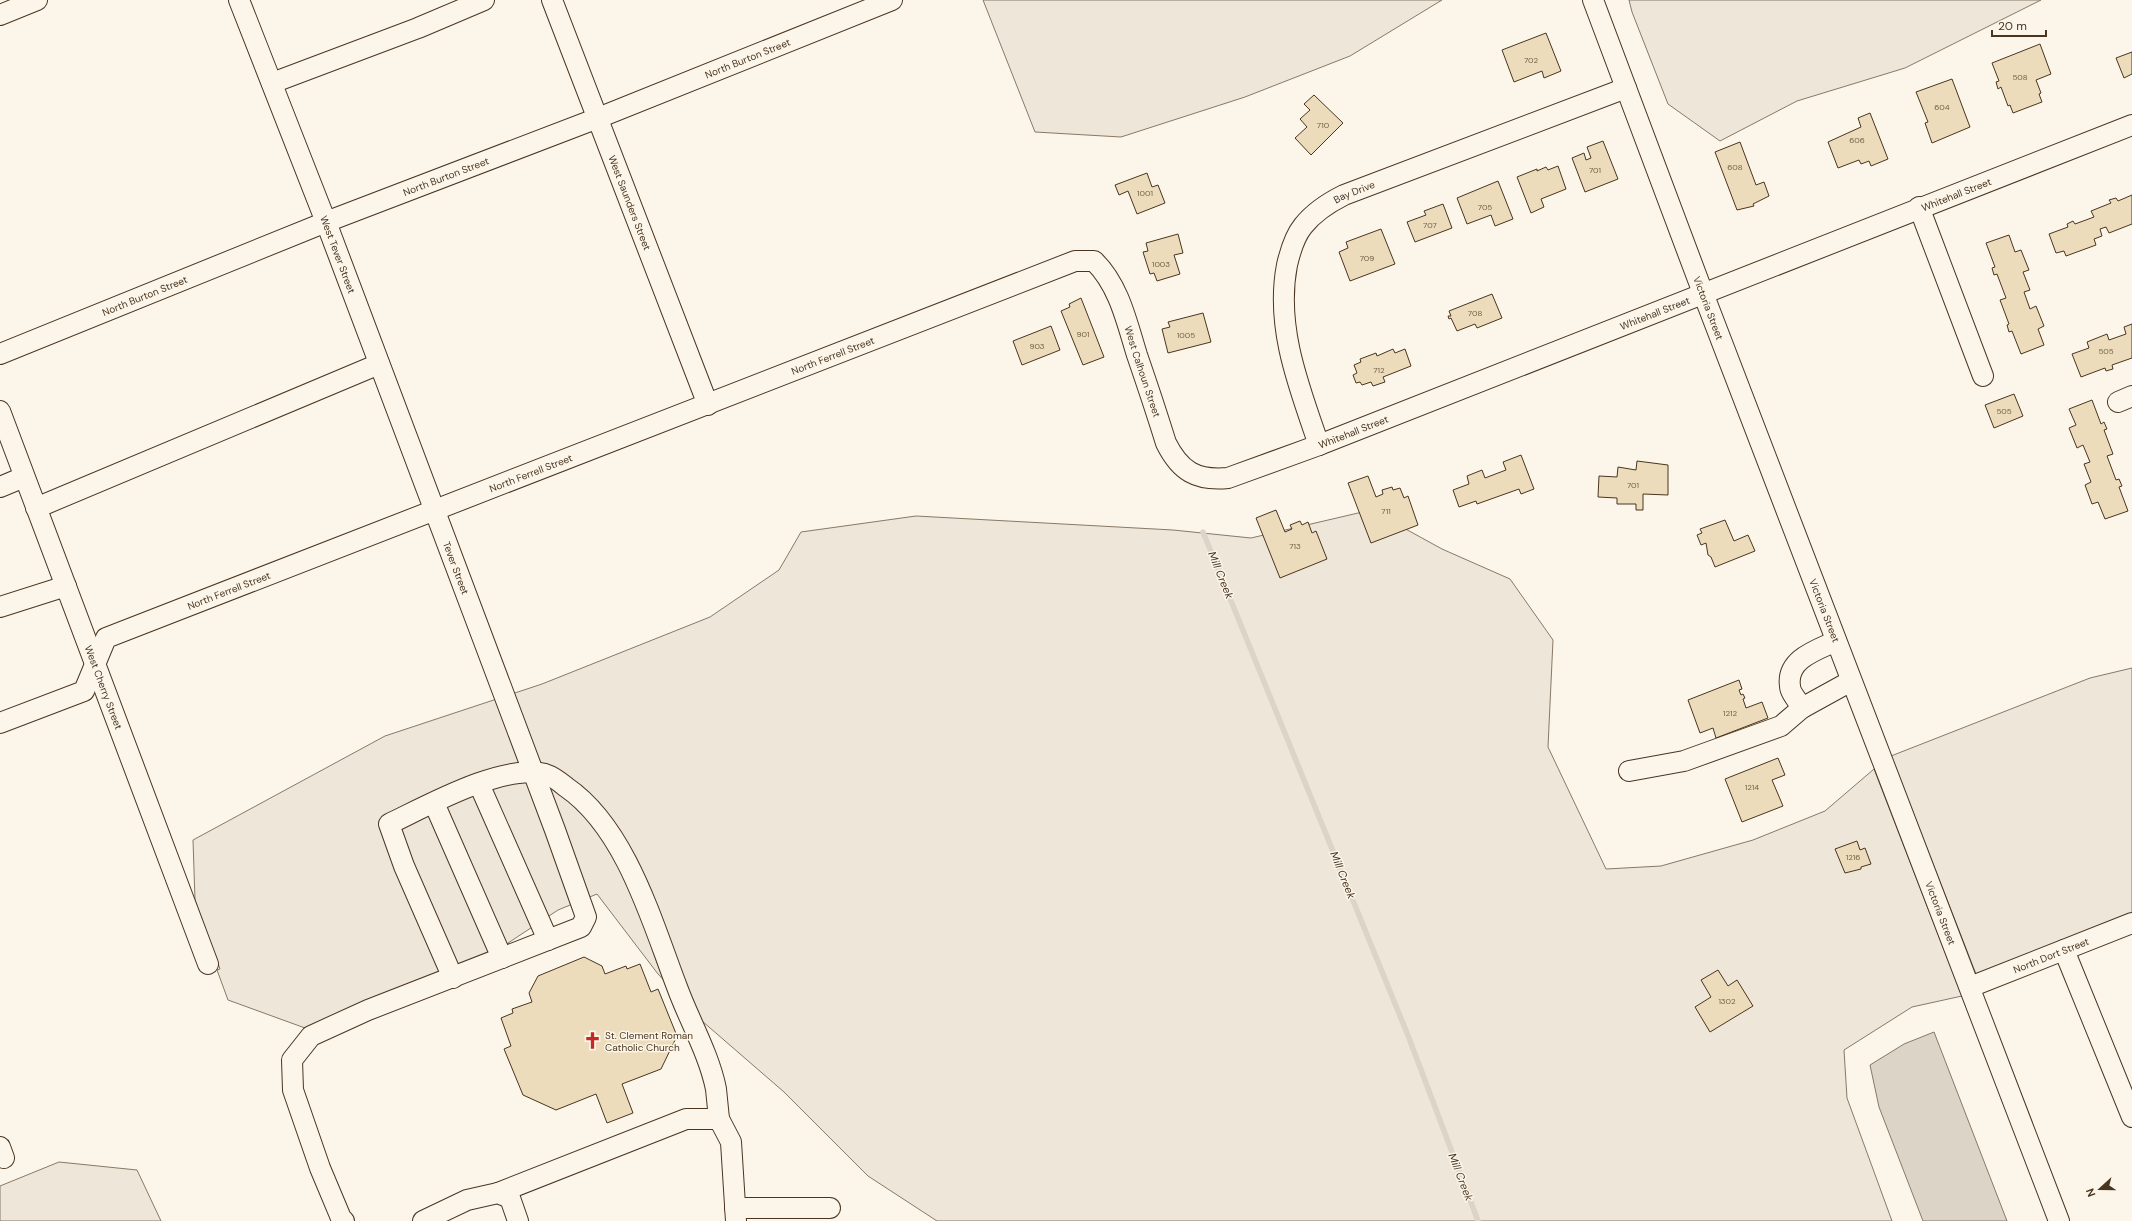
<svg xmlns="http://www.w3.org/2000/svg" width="2132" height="1221" viewBox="0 0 2132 1221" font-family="'DM Sans',sans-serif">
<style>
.green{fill:#ede6d9;stroke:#887966}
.water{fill:#dcd4c6;stroke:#887966}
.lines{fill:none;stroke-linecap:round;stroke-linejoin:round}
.stream{stroke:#dcd4c6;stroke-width:5.5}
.building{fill:#ecdcbc;stroke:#4a3520}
.minor-casing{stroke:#4a3520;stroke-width:22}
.minor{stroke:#fbf6e9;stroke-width:20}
.labels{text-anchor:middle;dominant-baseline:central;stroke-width:3;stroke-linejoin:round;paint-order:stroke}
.number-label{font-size:8px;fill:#725f47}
.street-label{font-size:10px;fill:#4a3520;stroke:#fbf6e9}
.poi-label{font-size:10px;fill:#4a3520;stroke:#fbf6e9;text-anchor:start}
.water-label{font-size:11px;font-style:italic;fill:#4a3520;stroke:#fbf6e9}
</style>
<rect width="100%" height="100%" fill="#fbf6e9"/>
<path class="green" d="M983,0H1442L1350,56L1245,97L1121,137L1035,132Z
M1629,0H2041L1905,68L1797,101L1720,141L1668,104L1632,12Z
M1371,510L1442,549L1510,579L1553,640L1548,747L1606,869L1661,866L1753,840L1825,811L1874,769L1962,996L1912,1007L1844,1050L1847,1098L1892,1221H937L868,1176L784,1092L702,1021L658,974L597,894L558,910L496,951L464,983L316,1032L228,1000L217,970L220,969L195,900L193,840L385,736L542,684L710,617L779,570L801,532L916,516L1173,530L1251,538Z
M2132,668V913L1976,974L1891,756L2090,678Z
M59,1162L137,1170L161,1221H0V1186Z"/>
<path class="water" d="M1934,1032L2007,1221H1923L1879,1107L1870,1065L1904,1044Z"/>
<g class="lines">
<path class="stream" d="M1203,532L1409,1038L1478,1221"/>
</g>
<path class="building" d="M1546,33L1561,71L1544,78L1542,71L1514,82L1502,50Z
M2040,44L2051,74L2036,80L2041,93L2039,94L2042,102L2013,113L2010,105L2008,106L2001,87L1998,89L1996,82L1999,81L1992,63Z
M2132,52V74L2124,78L2116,58Z
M1952,79L1970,127L1932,143L1925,123L1928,122L1916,92Z
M1314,95L1343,123L1311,155L1295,138L1307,127L1300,119L1310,110L1304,104Z
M1870,113L1888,159L1871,166L1869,161L1861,164L1859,160L1838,168L1828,142L1861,127L1858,118Z
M1603,141L1618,179L1585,192L1572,158L1584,153L1586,160L1591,158L1587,147Z
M1740,142L1756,185L1764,182L1769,196L1753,204L1754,206L1737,210L1715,152Z
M1558,166L1566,189L1541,199L1544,207L1531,213L1517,177L1537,169V171L1546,167L1548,170Z
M1147,173L1152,187L1158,185L1165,203L1137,214L1128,191L1119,195L1115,185Z
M1498,181L1513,219L1495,226L1491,215L1467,224L1457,198Z
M2132,195V224L2109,233L2106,227L2100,229L2102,236L2094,239L2096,245L2066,256L2064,251L2056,253L2049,234L2068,227L2067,224L2073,221L2075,224L2094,217L2091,211L2111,203L2109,200L2116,198L2118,201Z
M1443,204L1452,228L1415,242L1407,222L1426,215L1424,211Z
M1381,229L1395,264L1350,281L1339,252L1348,248L1346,242Z
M1178,234L1183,253L1174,255L1180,274L1157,281L1154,273L1150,274L1143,252L1148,251L1146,243Z
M2009,235L2015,252L2021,250L2029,270L2023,272L2030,290L2024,292L2030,309L2036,306L2044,326L2038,329L2044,345L2021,354L2012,331L2009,332L2007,325L2009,324L2000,300L2006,298L1997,274L1994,275L1992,268L1995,267L1986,243Z
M1492,294L1502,318L1477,328L1475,324L1457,331L1451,318L1449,319L1448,316H1451L1449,311Z
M1081,298L1104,357L1083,365L1061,311L1070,307L1069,304Z
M1203,313L1211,342L1168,353L1162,329L1170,327L1168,322Z
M2132,324V358L2112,365L2113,369L2106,371L2105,368L2081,377L2072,354L2089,348L2087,342L2107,334L2109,340L2126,334L2124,327Z
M1051,326L1060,350L1022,365L1013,341Z
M1393,349L1395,353L1405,349L1411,366L1383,377L1385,382L1373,386L1371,382L1362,385L1360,382L1356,383L1353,375L1357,373L1354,365L1361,362L1360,359L1376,353L1377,356Z
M2014,394L2023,416L1994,428L1985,405Z
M2092,400L2101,424L2104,422L2107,429L2104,430L2113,454L2107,456L2116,480L2119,479L2122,486L2119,487L2128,511L2105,519L2098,502L2092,504L2085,485L2091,482L2084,464L2090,462L2083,445L2077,448L2069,428L2076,425L2069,409Z
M1521,455L1534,489L1521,494L1519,489L1477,504L1476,501L1459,507L1453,490L1469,484L1467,476L1482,470L1485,478L1506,470L1503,462Z
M1637,461L1668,465V495L1643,494V510H1636V504H1617V498L1598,497L1599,476L1617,477L1618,467L1636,470Z
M1368,476L1376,497L1383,494L1382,490L1392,487L1393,490L1400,488L1404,498L1408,496L1418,525L1371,543L1348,483Z
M1276,510L1285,532L1292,529L1290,525L1300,521L1302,525L1308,522L1312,533L1316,531L1327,559L1280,578L1256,518Z
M1725,520L1734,541L1748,535L1755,551L1715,567L1711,557L1708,555L1706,543L1701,545L1697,535L1702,533L1700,529Z
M1739,680L1742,689L1739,690L1741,695L1743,694L1745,698L1743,699L1746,708L1762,702L1768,718L1716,738L1713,728L1700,733L1688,700Z
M1778,758L1785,775L1772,780L1783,806L1742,822L1725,779Z
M1857,841L1860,850L1865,848L1871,864L1861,867V869L1845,873L1835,849Z
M584,957L602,966L605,974L626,966L627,969L640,964L651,992L658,989L677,1036L661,1069L622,1084L633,1113L607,1123L596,1094L556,1110L523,1095L504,1049L511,1046L501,1018L513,1013L512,1009L532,1002L529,993L538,976Z
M1718,970L1728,986L1737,980L1753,1006L1710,1032L1695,1007L1711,997L1701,980Z"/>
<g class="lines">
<defs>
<g id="minor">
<path id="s1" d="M239,0L326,222L555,830L586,917L581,927L368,1010L311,1036L292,1060L293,1090L320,1168L341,1218L344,1221"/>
<path id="s2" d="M552,0L708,405"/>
<path id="s3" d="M1593,0L1703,293L2059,1221"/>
<path d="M0,15L37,0"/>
<path d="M272,83L418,28L484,0"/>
<path d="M1919,207L1983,376"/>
<path id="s4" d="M0,354L326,222L598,118L892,0"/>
<path d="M2118,402L2132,396"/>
<path id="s5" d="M0,411L208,964"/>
<path id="s6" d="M1319,445C1299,387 1275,327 1287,265C1290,252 1294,237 1303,226C1314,212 1328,203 1344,195L1626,88"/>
<path d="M0,487L24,477"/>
<path d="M36,508L379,364"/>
<path d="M0,607L66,586"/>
<path d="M1802,708C1799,702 1790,693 1790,686C1786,659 1817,650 1836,641"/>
<path id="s7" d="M0,723L84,691L106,638L1075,261H1094C1119,285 1127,323 1137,355C1147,384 1157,414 1166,443C1180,471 1196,481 1228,478L1319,445L2132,125"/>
<path d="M1629,771L1684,761L1781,726L1802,708L1851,681"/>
<path d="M479,784L548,940"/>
<path d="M434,803L502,958"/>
<path d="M2064,950L2132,1117"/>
<path d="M453,978L404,866L389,824C427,806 503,763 545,774C552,776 560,782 566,787C626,828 652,922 677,987C689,1020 709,1054 716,1089C717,1099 718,1109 719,1119"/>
<path id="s8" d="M1970,987L2132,923"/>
<path d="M0,1147L4,1158"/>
<path d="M498,1193L686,1119H719L731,1142L736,1221"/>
<path d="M735,1208H830"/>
<path d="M423,1221L467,1200L498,1193L510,1198L518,1221"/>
</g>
</defs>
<use href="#minor" class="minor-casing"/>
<use href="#minor" class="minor"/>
</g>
<defs>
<symbol id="church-bare" viewBox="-9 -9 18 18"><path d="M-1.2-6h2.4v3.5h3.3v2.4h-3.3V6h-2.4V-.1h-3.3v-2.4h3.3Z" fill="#c62828" stroke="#fbf6e9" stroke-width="2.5" paint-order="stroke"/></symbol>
</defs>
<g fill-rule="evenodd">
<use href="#church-bare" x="580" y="1028" width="25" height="25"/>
</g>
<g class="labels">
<g class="number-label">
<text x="1531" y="60">702</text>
<text x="2020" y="77">508</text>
<text x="1942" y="107">604</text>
<text x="1323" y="125">710</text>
<text x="1857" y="140">606</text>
<text x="1735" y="167">608</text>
<text x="1595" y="170">701</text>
<text x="1145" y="193">1001</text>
<text x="1485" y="207">705</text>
<text x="1430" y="225">707</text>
<text x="1367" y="258">709</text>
<text x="1161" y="264">1003</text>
<text x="1475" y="313">708</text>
<text x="1083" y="334">901</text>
<text x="1186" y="335">1005</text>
<text x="1037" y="346">903</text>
<text x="2106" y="351">505</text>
<text x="1379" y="370">712</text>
<text x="2004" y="411">505</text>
<text x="1633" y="485">701</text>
<text x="1386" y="511">711</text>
<text x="1295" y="546">713</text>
<text x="1730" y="713">1212</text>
<text x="1752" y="787">1214</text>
<text x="1853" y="857">1216</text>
<text x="1727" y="1001">1302</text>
</g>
<g class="street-label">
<text stroke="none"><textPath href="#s4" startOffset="804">North Burton Street</textPath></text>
<text stroke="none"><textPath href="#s4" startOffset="480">North Burton Street</textPath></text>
<text stroke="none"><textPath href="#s6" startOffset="290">Bay Drive</textPath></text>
<text stroke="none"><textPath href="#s7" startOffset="2262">Whitehall Street</textPath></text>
<text stroke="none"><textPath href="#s2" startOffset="217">West Saunders Street</textPath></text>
<text stroke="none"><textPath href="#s1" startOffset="273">West Tever Street</textPath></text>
<text stroke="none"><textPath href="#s4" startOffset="156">North Burton Street</textPath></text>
<text stroke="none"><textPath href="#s3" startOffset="329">Victoria Street</textPath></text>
<text stroke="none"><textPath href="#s7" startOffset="1938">Whitehall Street</textPath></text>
<text stroke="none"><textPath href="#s7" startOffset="927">North Ferrell Street</textPath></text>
<text stroke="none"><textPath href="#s7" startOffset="1328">West Calhoun Street</textPath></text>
<text stroke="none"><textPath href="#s7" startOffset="1614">Whitehall Street</textPath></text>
<text stroke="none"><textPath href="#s7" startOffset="603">North Ferrell Street</textPath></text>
<text stroke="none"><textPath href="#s1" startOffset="608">Tever Street</textPath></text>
<text stroke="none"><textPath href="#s7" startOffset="279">North Ferrell Street</textPath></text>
<text stroke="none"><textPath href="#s3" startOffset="653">Victoria Street</textPath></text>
<text stroke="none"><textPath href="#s5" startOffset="295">West Cherry Street</textPath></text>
<text stroke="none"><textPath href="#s3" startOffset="977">Victoria Street</textPath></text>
<text stroke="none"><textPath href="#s8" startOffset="87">North Dort Street</textPath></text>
</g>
<g class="poi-label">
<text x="605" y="1035">St. Clement Roman<tspan x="605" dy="12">Catholic Church</tspan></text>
</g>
<g class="water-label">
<text transform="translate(1221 575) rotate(68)">Mill Creek</text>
<text transform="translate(1343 875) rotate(68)">Mill Creek</text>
<text transform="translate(1461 1177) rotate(69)">Mill Creek</text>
</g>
</g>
<g transform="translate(2100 1189) rotate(249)" stroke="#fbf6e9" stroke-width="3" paint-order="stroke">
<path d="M0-3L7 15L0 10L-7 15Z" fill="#4a3520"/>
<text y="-6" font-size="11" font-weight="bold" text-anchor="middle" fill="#4a3520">N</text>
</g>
<path d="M1992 30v6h54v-6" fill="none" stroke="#4a3520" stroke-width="2"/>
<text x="1998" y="30" font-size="12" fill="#4a3520" stroke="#fbf6e9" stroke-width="3" paint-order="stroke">20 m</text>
</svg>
